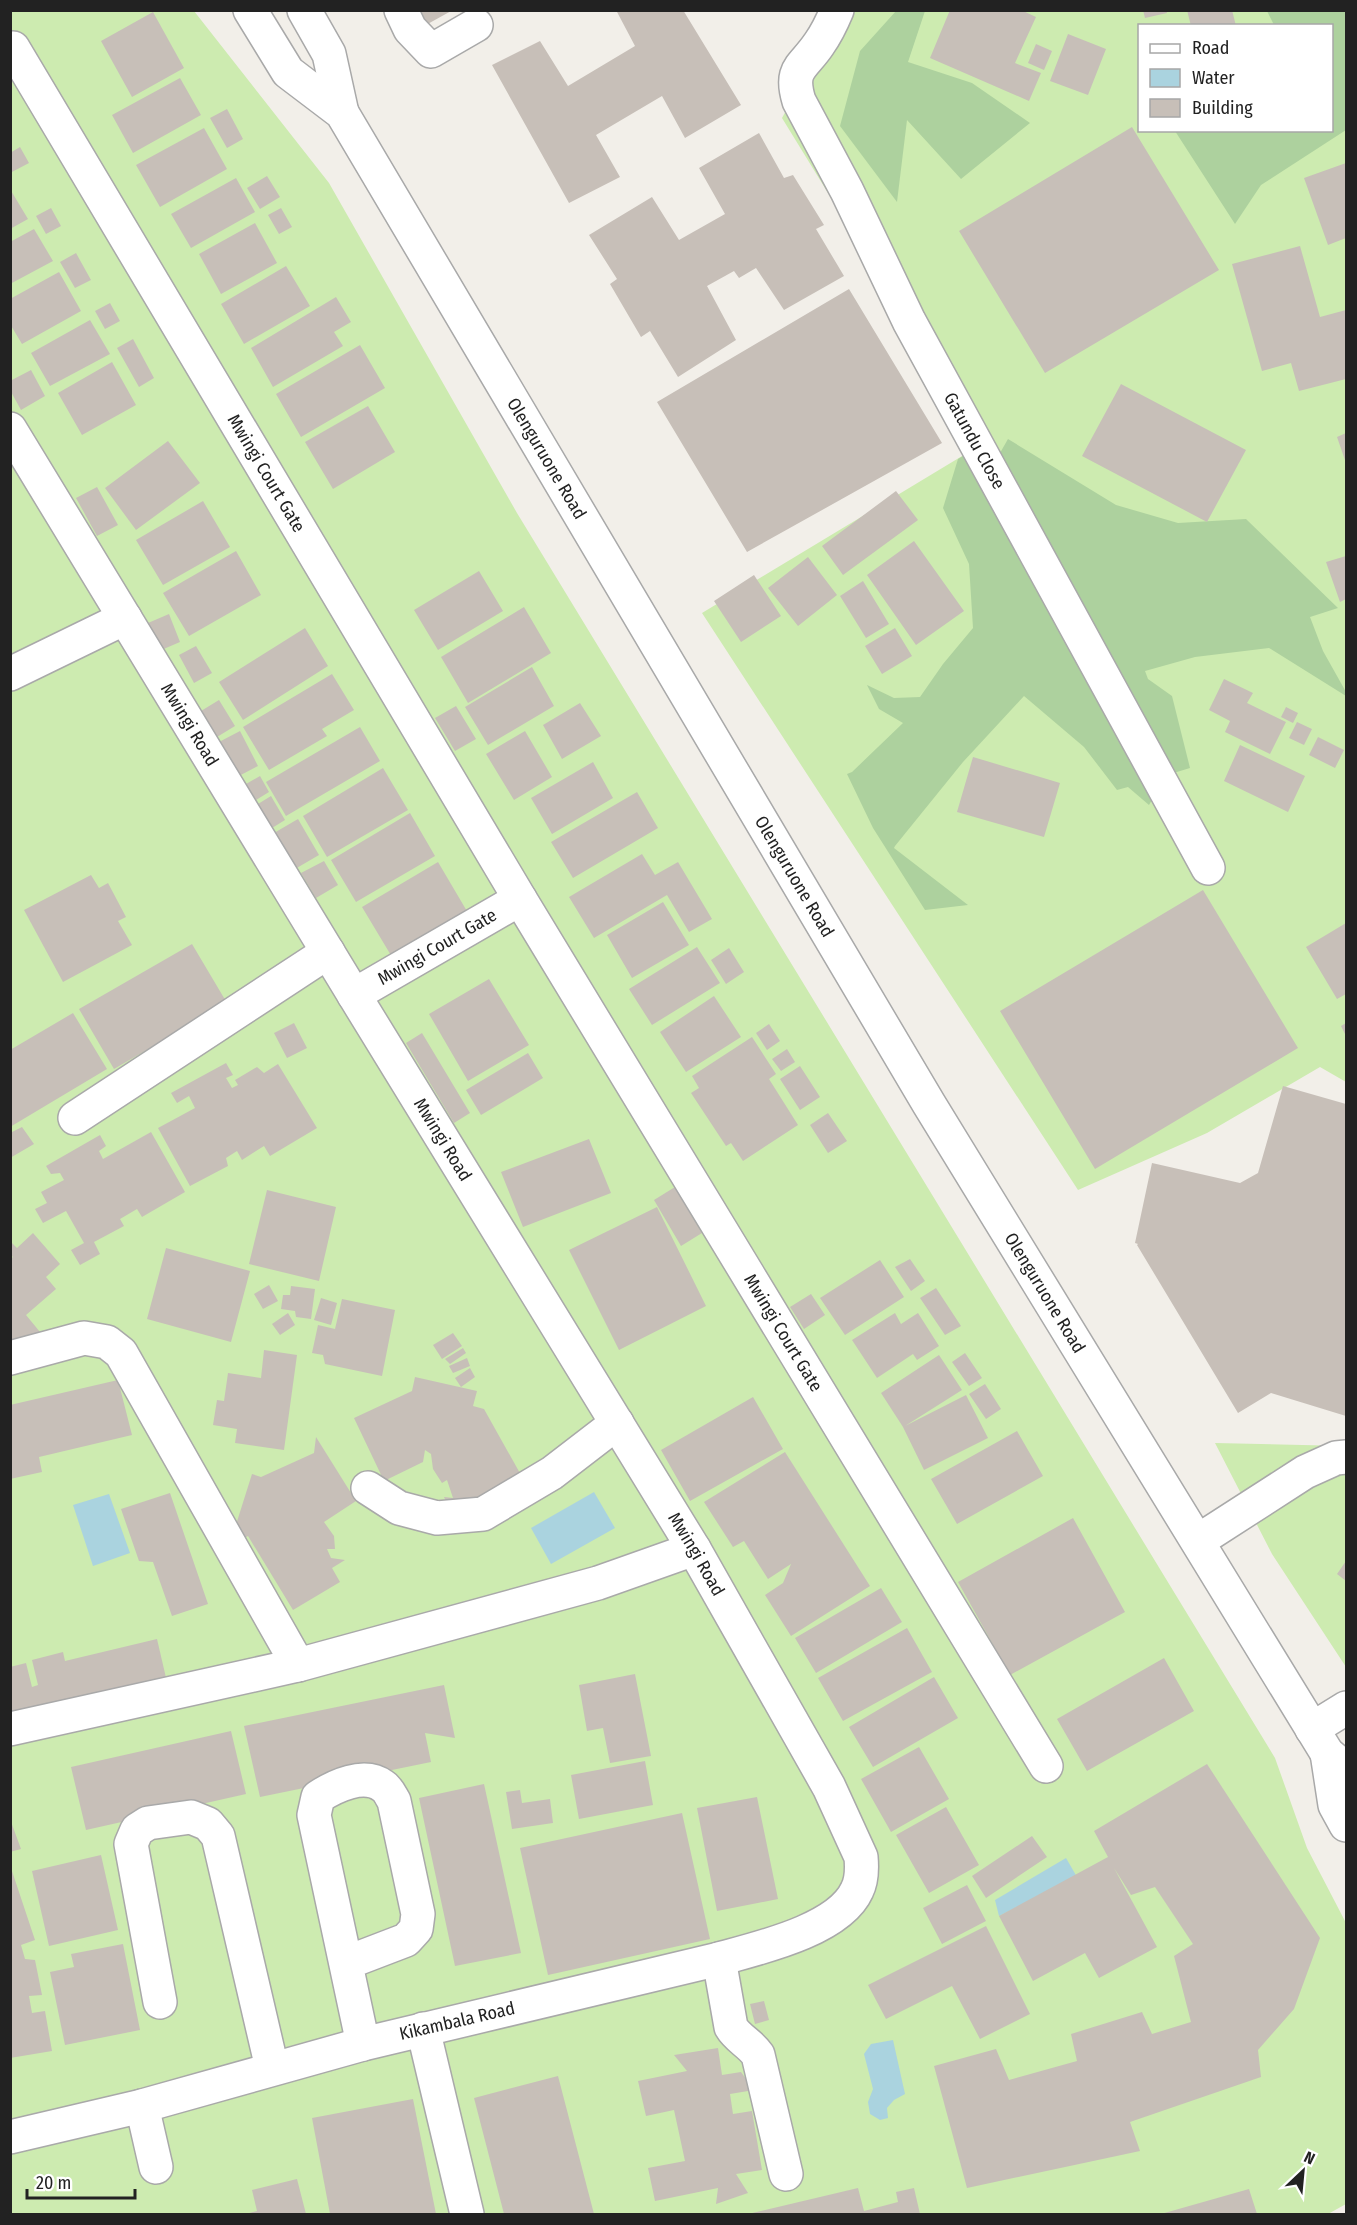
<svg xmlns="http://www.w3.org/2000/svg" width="1357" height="2225" viewBox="0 0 1357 2225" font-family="'Fira Sans Condensed',sans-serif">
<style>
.grass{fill:#cdebb0;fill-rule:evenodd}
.forest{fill:#add19e}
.water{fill:#aad3df}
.building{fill:#c7bfb8}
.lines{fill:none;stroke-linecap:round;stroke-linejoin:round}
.minor-casing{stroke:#a9a9a9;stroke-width:36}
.minor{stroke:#fff;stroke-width:33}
.labels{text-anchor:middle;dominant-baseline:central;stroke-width:4.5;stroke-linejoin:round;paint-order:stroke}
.street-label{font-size:18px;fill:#222;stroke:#fff}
</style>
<rect width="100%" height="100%" fill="#f2efe9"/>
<path class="grass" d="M11,11H194L329,183L517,513L1275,1758L1307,1848L1346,1923V2204L1328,2214H11Z
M841,11H1346V1082L1320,1067L1207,1133L1078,1190L702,613L982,444L782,118ZM1140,26H1332V130H1140Z
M1215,1443L1346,1446V1667L1272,1554Z"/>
<path class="forest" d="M896,11H925L908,62L972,83L1030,123L961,179L907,120L897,202L840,126L860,51Z
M1267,11H1346V130L1261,185L1235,224L1175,131L1332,130V26L1274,25Z
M1008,439L1116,505L1178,523L1246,519L1338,608L1310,617L1323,651L1346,692V696L1269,648L1195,657L1145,671L1148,679L1172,696L1190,768L1167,775L1149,805L1128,787L1117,790L1084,747L1024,696L963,762L895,846L894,848L968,905L925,910L873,828L847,774L852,772L903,723L879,709L867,685L894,698L920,697L943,664L973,628L969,564L943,508L958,459L983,444L1000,453Z"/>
<path class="water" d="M594,1492L615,1528L551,1564L531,1528Z
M109,1494L130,1553L93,1566L73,1505Z
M1066,1858L1077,1877L999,1916L995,1900Z
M893,2040L905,2094L894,2100L887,2108L888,2118L880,2120L870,2114L868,2102L873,2089L864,2054L871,2044Z"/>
<path class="building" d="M416,10H453L424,26Z
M616,10H683L741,105L685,138L662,96L596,135L620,177L569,203L492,65L540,41L568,86L635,46Z
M950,10H1021L1036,17L1015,63L1041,73L1029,101L930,58Z
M1143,10H1166L1167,13L1145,18Z
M1187,10H1232L1236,26H1191Z
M153,12L184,68L132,97L101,41Z
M1068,34L1106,49L1088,95L1050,81Z
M1036,44L1052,51L1044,70L1028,63Z
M180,78L201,115L133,153L112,115Z
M227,109L243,139L227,148L210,118Z
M1132,127L1219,270L1045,373L959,231Z
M204,128L227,169L160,207L136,165Z
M759,133L784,178L793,175L824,225L816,229L844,276L784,310L756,268L739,278L734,271L707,286L736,340L678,377L650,331L641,337L610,284L617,279L589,235L652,197L679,240L725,214L699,168Z
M20,147L29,163L10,173V153Z
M1346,163V238L1328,245L1304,178Z
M267,176L280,197L260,209L247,188Z
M236,178L255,212L191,248L171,214Z
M10,189L28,219L10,229Z
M51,208L61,226L46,234L36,216Z
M281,208L292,227L279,234L268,215Z
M255,223L277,263L221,294L199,254Z
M34,229L53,261L10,284V242Z
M1300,246L1320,317L1346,310V379L1299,391L1291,363L1262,371L1232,264Z
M76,253L91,280L75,288L60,262Z
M286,266L310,306L244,344L221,304Z
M59,272L81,311L22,344L10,324V299Z
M849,289L942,443L747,552L657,402Z
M336,297L351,322L334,332L343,346L273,387L251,348Z
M110,303L120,321L105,329L95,311Z
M90,320L110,354L50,386L31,353Z
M133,339L154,378L139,387L117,348Z
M360,345L385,388L301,437L276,394Z
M112,362L136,405L82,435L58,393Z
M31,370L45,396L21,410L10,390V381Z
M1121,384L1246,450L1207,522L1082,456Z
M368,406L395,452L333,489L305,442Z
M1346,433V463L1337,437Z
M168,441L200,483L136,530L105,488Z
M97,487L118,525L97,536L76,498Z
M896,491L918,520L843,575L822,546Z
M203,501L230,547L163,585L136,540Z
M914,541L964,611L916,645L867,575Z
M236,551L261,595L189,636L163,593Z
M1346,556V599L1340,602L1326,562Z
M808,557L837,595L798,626L768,588Z
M479,571L503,611L438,650L414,610Z
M754,575L781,616L741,642L714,601Z
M863,581L889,624L866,638L840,596Z
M524,607L551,653L468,703L441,657Z
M169,614L180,642L159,651L148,623Z
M305,628L328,666L243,720L219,682Z
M895,628L912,656L882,674L865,646Z
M196,646L212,673L194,683L179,655Z
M532,667L554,706L488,745L465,707Z
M332,674L354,710L322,729L327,736L269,770L243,727Z
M1224,679L1253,693L1247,703L1286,722L1270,754L1225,732L1230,721L1209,710Z
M219,700L235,726L217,737L201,711Z
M580,703L601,736L562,759L543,725Z
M456,706L476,739L455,751L435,718Z
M1286,707L1298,713L1293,723L1281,717Z
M1297,722L1312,729L1304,745L1289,738Z
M360,727L380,761L286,816L266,782Z
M240,731L258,766L237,777L219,742Z
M525,731L552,777L514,800L486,754Z
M1318,737L1344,750L1335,768L1309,755Z
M1240,745L1305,776L1288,812L1224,781Z
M973,757L1060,783L1044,837L957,812Z
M593,762L613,798L552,834L531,798Z
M383,768L408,810L327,857L303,816Z
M260,776L269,792L256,800L246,784Z
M637,792L658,828L573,878L551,842Z
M271,796L285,820L272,828L258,804Z
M410,813L435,856L356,902L331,860Z
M298,819L319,855L295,869L274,833Z
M642,854L655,875L678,862L712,919L689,932L667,895L594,938L569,897Z
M324,861L338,885L316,898L301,873Z
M438,862L471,918L395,962L362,907Z
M91,875L99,888L108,883L126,917L118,921L132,945L63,982L24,910Z
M1203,890L1298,1048L1095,1169L1000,1011Z
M663,902L689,945L632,978L607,935Z
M1346,923V994L1337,999L1306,947Z
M192,944L227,1003L114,1069L79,1009Z
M697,947L720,983L652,1025L629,989Z
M729,948L744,972L726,984L711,960Z
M489,979L529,1045L468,1081L429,1014Z
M714,996L741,1037L686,1072L660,1032Z
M73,1013L107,1069L10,1127V1050Z
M294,1023L307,1048L287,1058L274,1033Z
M1346,1023V1036L1341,1026Z
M769,1024L780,1041L767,1050L756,1033Z
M422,1033L470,1113L454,1123L406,1043Z
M752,1037L776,1074L769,1079L798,1125L743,1161L731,1143L726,1146L691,1093L699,1088L692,1076Z
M787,1049L795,1062L781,1071L772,1059Z
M528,1053L543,1078L481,1115L466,1090Z
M226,1063L233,1075L226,1078L232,1088L238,1085L235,1080L257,1067L264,1073L278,1064L317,1128L270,1156L264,1146L242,1160L237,1151L226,1158L228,1166L190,1186L158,1128L195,1108L189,1096L177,1103L171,1093Z
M800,1066L820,1097L800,1110L780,1079Z
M1283,1086L1346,1104V1180L1345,1186L1346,1189V1416L1271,1393L1238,1413L1137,1245L1138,1244L1135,1243L1152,1163L1240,1183L1258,1173Z
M828,1113L847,1141L828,1153L810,1125Z
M22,1127L34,1144L10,1158V1133Z
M151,1132L185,1192L142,1217L137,1209L120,1219L124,1226L94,1242L100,1254L80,1265L71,1250L84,1243L66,1211L43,1223L35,1209L47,1203L41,1192L64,1180L60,1173L51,1174L46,1166L100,1135L106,1146L99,1151L103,1159Z
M589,1139L611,1193L523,1227L501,1172Z
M675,1187L702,1233L681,1246L654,1200Z
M267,1190L336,1207L319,1281L249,1264Z
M657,1207L706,1306L619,1350L569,1250Z
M33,1233L60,1264L46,1277L56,1289L26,1315L40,1332L18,1351L10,1342V1259L13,1257L10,1254V1241L17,1248Z
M166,1248L250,1271L231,1342L147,1319Z
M910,1259L925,1281L911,1291L895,1267Z
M880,1260L904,1297L845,1335L820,1298Z
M269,1285L278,1301L263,1309L254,1294Z
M291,1286L315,1289L311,1319L296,1317L295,1311L281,1309L283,1295H290Z
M936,1288L961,1326L945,1335L920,1298Z
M811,1294L825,1315L804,1329L790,1307Z
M321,1298L337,1303L331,1325L314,1320Z
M342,1299L395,1310L382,1376L325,1364L323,1355L312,1353L318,1325L335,1329Z
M288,1313L295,1325L280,1335L272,1324Z
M895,1313L901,1324L918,1313L939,1346L917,1360L913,1354L877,1378L852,1340Z
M453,1333L462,1346L442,1359L433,1345Z
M463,1348L466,1353L450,1364L445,1359Z
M264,1350L297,1355L284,1450L235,1443L237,1429L213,1425L217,1400L224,1401L228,1373L261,1378Z
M965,1353L982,1378L969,1386L952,1362Z
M939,1355L962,1390L905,1426L966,1395L988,1438L924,1470L903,1427L881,1393Z
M467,1358L470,1366L453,1373L449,1366Z
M470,1368L475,1377L461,1387L455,1378Z
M415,1377L477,1391L473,1406L484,1409L521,1475L464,1507L449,1508L444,1497L453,1498L447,1480L442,1483L433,1469L431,1454L425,1450L423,1462L384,1481L354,1418L412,1391Z
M118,1380L132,1435L39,1457L42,1472L10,1479V1405Z
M985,1384L1001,1409L986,1419L969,1394Z
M753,1397L783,1449L690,1501L661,1450Z
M1017,1431L1043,1476L957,1524L931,1479Z
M316,1437L356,1501L324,1522L334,1536L335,1549H327L331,1558L345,1560L332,1568L340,1582L293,1610L248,1536L239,1541L234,1531L252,1474L261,1477L314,1453Z
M785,1452L870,1586L791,1636L765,1595L783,1583L791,1564L768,1579L744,1541L733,1547L704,1502Z
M170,1493L208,1604L172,1616L153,1562L139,1561L121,1509Z
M1073,1518L1125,1612L1010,1675L958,1582Z
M1346,1561V1581L1337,1574Z
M881,1588L902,1622L816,1673L795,1638Z
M907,1628L932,1672L843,1721L818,1678Z
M157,1639L167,1682L10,1719V1667L26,1663L32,1687L38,1685L32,1660L63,1652L65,1661Z
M1164,1658L1194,1711L1087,1771L1057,1719Z
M635,1674L651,1756L610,1763L603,1728L587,1731L579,1685Z
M934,1677L958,1718L873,1767L849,1727Z
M444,1685L455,1738L425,1733L431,1762L260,1797L244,1726Z
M231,1731L246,1794L86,1830L71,1767Z
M919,1747L949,1799L891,1832L861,1779Z
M645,1761L653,1805L579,1819L571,1775Z
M1207,1764L1320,1938L1294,2009L1258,2050L1261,2077L1130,2122L1140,2151L967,2188L934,2066L996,2049L1009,2080L1077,2061L1071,2034L1142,2012L1152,2034L1191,2022L1174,1956L1193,1944L1155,1887L1131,1895L1114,1868L1157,1947L1099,1978L1085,1953L1033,1981L999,1916L1108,1857L1094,1831Z
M484,1784L521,1953L455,1966L419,1798Z
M520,1790L522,1803L550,1799L553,1823L512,1829L506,1792Z
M757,1797L778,1899L717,1911L697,1808Z
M946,1807L979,1865L929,1893L896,1835Z
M682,1813L710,1939L548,1975L520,1848Z
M10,1819L21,1849L10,1852Z
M1032,1836L1047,1857L986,1898L972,1876Z
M101,1855L118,1930L49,1946L32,1871Z
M10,1865L35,1940L21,1945L25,1959L35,1960L42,1995L29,1996L32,2013L45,2011L52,2051L10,2058Z
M967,1885L986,1921L942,1944L923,1908Z
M986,1926L1030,2014L980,2039L952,1986L886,2019L868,1985Z
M123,1944L140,2030L65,2045L50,1972L74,1967L71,1954Z
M764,2001L769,2020L755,2024L750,2004Z
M718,2048L722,2075L741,2072L754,2090L730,2094L733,2114L752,2111L762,2170L736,2174L748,2193L716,2204L718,2188L655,2201L648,2168L685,2161L674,2110L646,2116L638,2081L687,2071L674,2055Z
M558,2076L594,2214H504L474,2098Z
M413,2099L436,2214H330L312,2118Z
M297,2179L306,2214H245L257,2211L252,2190Z
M858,2188L864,2211L898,2202L896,2192L914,2188L920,2214H748Z
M1249,2189L1257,2214H1161Z"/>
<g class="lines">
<defs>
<g id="minor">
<path id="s1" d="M250,10L288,72L342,113L929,1104L1327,1753L1346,1769"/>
<path d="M304,10L329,54L342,113"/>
<path d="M401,10L410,29L431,51L476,25"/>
<path id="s2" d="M837,10C832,22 827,33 819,44C803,68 789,68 799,101L847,191L909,321L1208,868"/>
<path id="s3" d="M13,48L520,899L1046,1766"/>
<path id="s4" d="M10,429L354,995L694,1549L829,1787L861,1857C862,1868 862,1880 857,1890C839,1930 759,1948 719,1959L363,2044L142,2106L10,2137"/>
<path d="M10,674L125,618"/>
<path id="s5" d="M354,995L520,899"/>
<path d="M75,1118L328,952"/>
<path d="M10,1358L84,1338L107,1342L121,1353L298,1665"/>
<path d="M368,1488L399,1508L437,1518L483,1514L552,1473L617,1423"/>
<path d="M1198,1541L1305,1472L1336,1458L1346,1457"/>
<path d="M10,1729L298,1665L598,1583L694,1549"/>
<path d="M1312,1729L1346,1708"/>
<path d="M1327,1753L1335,1805L1346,1825"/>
<path d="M719,1959L731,2027C738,2039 750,2043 758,2055L786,2174"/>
<path d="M346,1963L406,1940L416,1929L418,1914L394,1801C391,1796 388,1789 383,1786C364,1772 335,1786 318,1797L314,1815L363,2044"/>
<path d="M160,2002L131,1844L137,1830L148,1823L191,1817L208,1824L218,1836L272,2068"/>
<path d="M423,2029L467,2214"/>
<path d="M142,2106L156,2167"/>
</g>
</defs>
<use href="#minor" class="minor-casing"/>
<use href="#minor" class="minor"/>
</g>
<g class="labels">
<g class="street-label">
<text stroke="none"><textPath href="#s2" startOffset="486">Gatundu Close</textPath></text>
<text stroke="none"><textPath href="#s1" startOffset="542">Olenguruone Road</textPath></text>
<text stroke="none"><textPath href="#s3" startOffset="495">Mwingi Court Gate</textPath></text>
<text stroke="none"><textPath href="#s4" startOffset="346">Mwingi Road</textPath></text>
<text stroke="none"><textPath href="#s1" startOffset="1028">Olenguruone Road</textPath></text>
<text stroke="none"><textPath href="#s5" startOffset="96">Mwingi Court Gate</textPath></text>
<text stroke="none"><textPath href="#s4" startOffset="832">Mwingi Road</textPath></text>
<text stroke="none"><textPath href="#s1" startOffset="1514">Olenguruone Road</textPath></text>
<text stroke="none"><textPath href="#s3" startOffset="1498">Mwingi Court Gate</textPath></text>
<text stroke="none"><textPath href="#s4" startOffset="1318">Mwingi Road</textPath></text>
<text transform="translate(457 2021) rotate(-13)">Kikambala Road</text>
</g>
</g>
<rect width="1357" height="2225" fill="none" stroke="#222222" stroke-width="24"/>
<rect x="1138" y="24" width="195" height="108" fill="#ffffff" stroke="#a7a7a7" stroke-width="1.5"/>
<rect x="1150" y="44" width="30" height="9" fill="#ffffff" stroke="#a7a7a7" stroke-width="1.5"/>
<text x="1192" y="54" font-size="18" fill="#222222">Road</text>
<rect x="1150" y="69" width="30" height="18" fill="#aad3df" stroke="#a7a7a7" stroke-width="1.5"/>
<text x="1192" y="84" font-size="18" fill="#222222">Water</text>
<rect x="1150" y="99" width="30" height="18" fill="#c7bfb8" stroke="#a7a7a7" stroke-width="1.5"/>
<text x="1192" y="114" font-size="18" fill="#222222">Building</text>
<g transform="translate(1303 2171) rotate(26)" stroke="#ffffff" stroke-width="4.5" paint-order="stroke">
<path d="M0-4.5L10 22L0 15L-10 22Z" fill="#222222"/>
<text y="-9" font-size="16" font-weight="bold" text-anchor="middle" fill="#222222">N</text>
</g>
<path d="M27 2189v9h108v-9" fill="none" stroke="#222222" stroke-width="3"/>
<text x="36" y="2189" font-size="18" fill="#222222" stroke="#ffffff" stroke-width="4.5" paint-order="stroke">20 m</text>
</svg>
